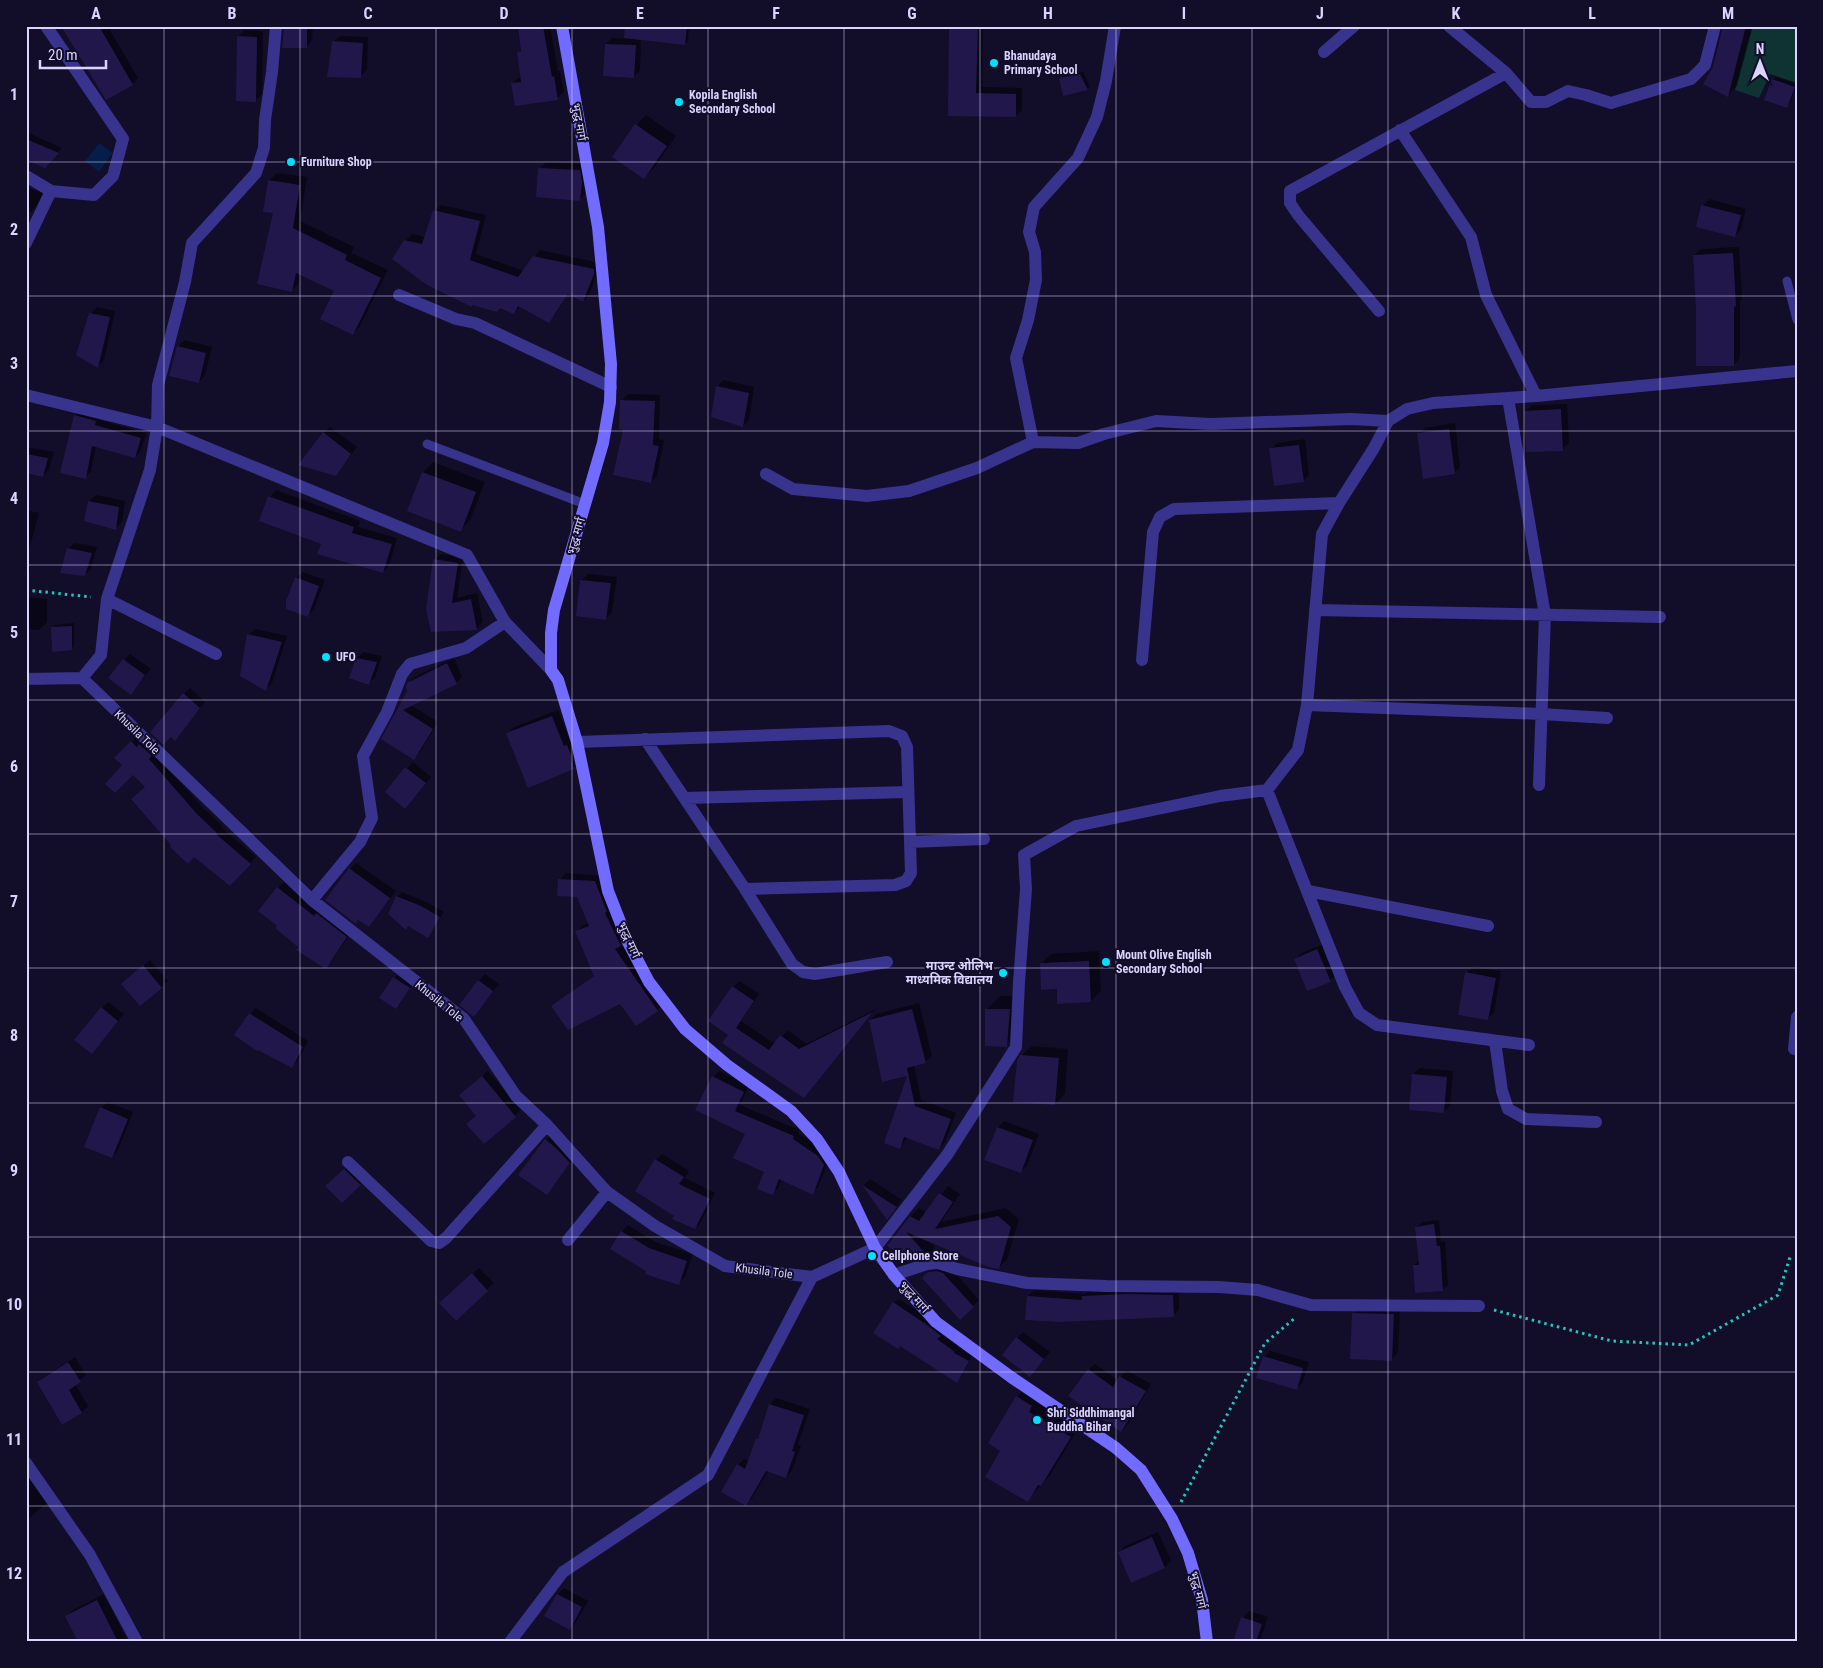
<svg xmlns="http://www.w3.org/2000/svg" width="1823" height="1668" viewBox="0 0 1823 1668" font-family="'Roboto Condensed','Noto Sans Devanagari',sans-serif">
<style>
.green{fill:#0f3332}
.water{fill:#051d49}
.shadow{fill:#0007}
.building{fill:#22174b}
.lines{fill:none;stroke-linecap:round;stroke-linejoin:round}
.path{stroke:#23c5bd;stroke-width:3;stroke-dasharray:2.5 4;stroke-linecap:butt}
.lane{stroke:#38338c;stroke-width:9}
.street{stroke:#38338c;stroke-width:12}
.secondary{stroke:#716bff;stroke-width:12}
.grid{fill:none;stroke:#dad4ff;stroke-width:1;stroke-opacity:0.55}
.poi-dot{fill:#00e1ff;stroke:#120d28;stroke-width:2}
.labels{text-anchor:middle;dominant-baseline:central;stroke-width:4;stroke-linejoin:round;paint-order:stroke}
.poi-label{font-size:12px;font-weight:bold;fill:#dad4ff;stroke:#120d28;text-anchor:start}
.street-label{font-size:12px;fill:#dad4ff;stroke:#120d28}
.neatline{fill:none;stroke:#dad4ff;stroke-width:2}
.grid-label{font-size:16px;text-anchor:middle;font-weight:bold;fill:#dad4ff}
</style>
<rect width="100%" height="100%" fill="#120d28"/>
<path class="green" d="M1752,26H1797V83L1770,74L1759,98L1735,90Z"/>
<path class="water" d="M99,143L113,153L99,172L85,161Z"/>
<path class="shadow" d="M69,26H117L110,30L138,78L132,84Z
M285,26H313L312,40L306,47Z
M519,26H550L558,71H560L564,92L557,98L512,84L519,78L522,77L518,52L522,49Z
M638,26H689L688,41L685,44L641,39L640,70L634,76L606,44L612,38L637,39Z
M951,26H983L982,87L1022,88V110L1016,116L949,115Z
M1725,26H1753L1737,86L1727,96Z
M244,30L263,31L262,94L256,100L238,37Z
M340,36L368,37L367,70L360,76L333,42Z
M1083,72L1090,86L1088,89L1064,94L1061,78L1064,75Z
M1776,77L1797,84L1790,103L1787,106L1766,99L1773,79Z
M646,115L676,136L654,168L644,177L636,125Z
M26,132L62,148L45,166L26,158Z
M546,162L586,164V193L580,199L540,168Z
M277,173L307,177L300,221L354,247L351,253L388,270L360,326L353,334L336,290L301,274L299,283L292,290L269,181Z
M26,187L43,193L37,205L31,212L26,210Z
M1709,199L1746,209L1741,229L1735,236L1703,206Z
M441,205L486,215L476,254L524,271L540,250L600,263V266L589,295L583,301L569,293L555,315L549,321L521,306L514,313L501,307L473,304L472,306L405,241L412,234L426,237L434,211Z
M1739,247L1742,299L1740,301V358L1734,364L1697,309L1694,255L1701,249Z
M97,307L115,311L104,360L98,366L78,355L91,313Z
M184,340L212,347L205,375L199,382L178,347Z
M723,380L754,387L749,420L743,426L717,387Z
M628,394L660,395L659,439L664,440L657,475L651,482L624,428L621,401Z
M1567,404L1569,443L1562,449L1526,411L1532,405Z
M80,410L101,415L100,420L146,433L141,451L135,457L96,446L91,472L85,477L75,416Z
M1455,423L1460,467L1454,473L1418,434L1425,428Z
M330,427L357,447L335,475L324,433Z
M1305,439L1309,475L1303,481L1271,449L1277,443Z
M26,447L54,452L49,469L43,476L26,472Z
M433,462L485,482L470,520L460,530L408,510L423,472Z
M276,490L360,521L358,527L397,538L389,566L383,572L322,543L270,497Z
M96,495L125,501L122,522L115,528L89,501Z
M26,510L39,513L26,561Z
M74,543L97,547L91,568L85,575L68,549Z
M440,554L463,557L457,598L477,593L483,622L477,628L432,631L434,560Z
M26,567L30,568L26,590Z
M303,572L325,580L314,609L308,615L296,578Z
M588,574L617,577L612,612L606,618L577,615L582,580Z
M26,597L47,599V622L39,630L26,629Z
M74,623V646L71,649L53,628L55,625Z
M255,629L287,636L272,683L266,689L248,635Z
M363,652L382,656L375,677L369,684L357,658Z
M130,654L151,669L131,693L124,660Z
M454,658L462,677L456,683L411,705L438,722L420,752L414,758L383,739L409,691L408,683L415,677Z
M190,688L205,702L175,739L171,735L184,694Z
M558,710L570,741L574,739L580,761L574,768L507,733L514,727Z
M138,736L154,752L203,808L222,826L221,827L256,857L230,884L194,856L173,845L146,786L116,758Z
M413,762L431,777L411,801L386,792Z
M356,863L396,891L368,926L350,869Z
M566,873L601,876L626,939L621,944L663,1004L657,1010L621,1003L553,1006L595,975L576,932L582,926L589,923L578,896L560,879Z
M284,882L320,910L352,931L332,961L325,968L300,947L279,925L278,888Z
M402,892L426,902L444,912L428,936L409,925L406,928L397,897Z
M1324,944L1337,974L1330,980L1308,990L1295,960L1301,953Z
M1099,951L1101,991L1091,1001L1058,988L1042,963L1051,954Z
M150,960L168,981L140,1005L129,978Z
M1473,967L1501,971L1494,1013L1488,1019L1466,973Z
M485,974L499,984L474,1015L479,981Z
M397,975L412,985L399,1005L381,998Z
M740,981L759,994L741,1021L775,1044L788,1030L806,1044L876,1009L804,1096L730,1034L733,987Z
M1000,996H1022L1019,1032L1006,1045L987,1009Z
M108,1002L124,1014L98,1046L102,1008Z
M919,1003L932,1056L925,1062L914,1065L921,1100L956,1113L945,1142L939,1149L908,1137L900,1147L885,1142L909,1075L883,1080L870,1020L876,1014Z
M256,1008L308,1041L298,1060L291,1067L250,1014Z
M1032,1046L1068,1049L1065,1094L1055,1104L1021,1056Z
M1419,1068L1453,1071L1450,1105L1444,1112L1413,1075Z
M488,1071L521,1110L484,1142L477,1115L466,1090Z
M719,1071L749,1086L740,1105L799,1130L798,1133L824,1150L830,1158L818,1187L812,1193L782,1179L778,1188L772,1194L765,1171L746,1134L713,1077Z
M107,1102L133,1112L118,1150L112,1157L101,1108Z
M1004,1121L1039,1134L1027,1166L1020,1172L986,1159L998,1127Z
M552,1134L576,1156L546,1194V1140Z
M662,1154L689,1171L685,1178L715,1193L701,1222L695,1228L676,1215L656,1160Z
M351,1164L366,1178L342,1202L327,1186Z
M870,1179L902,1200L887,1218L864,1185Z
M948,1186L960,1194L941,1222L1006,1208L1019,1219L1007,1260L998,1268L929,1241L935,1247L927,1255L911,1260L889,1245L911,1216L919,1208L927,1213Z
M1439,1220L1441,1242L1445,1241L1448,1285L1442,1290L1414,1265L1420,1260L1417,1227L1422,1222Z
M628,1225L655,1242L693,1254L685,1277L678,1284L647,1270L622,1232Z
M936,1266L950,1267L979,1300L960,1318L924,1278Z
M479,1268L494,1283L456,1319L447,1297Z
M1179,1289V1309L1173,1316L1028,1296L1034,1290L1085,1294L1089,1290Z
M899,1299L932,1320L945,1331L941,1334L959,1347L958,1348L972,1356L961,1377L957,1381L900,1345L894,1303Z
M1360,1308H1400L1398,1353L1392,1359L1353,1314Z
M1023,1332L1050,1352L1030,1375L1017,1338Z
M1270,1351L1309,1362L1303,1382L1297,1388L1264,1357Z
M75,1357L86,1375L75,1384L88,1406L82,1412L38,1382L45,1376Z
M1095,1364L1118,1380L1126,1370L1151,1384L1128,1424L1121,1431L1088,1370Z
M1027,1387L1079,1427L1050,1475L1028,1500L1002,1451L1017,1397Z
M776,1398L810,1409L798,1445L801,1446L792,1471L786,1477L768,1471L752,1498L746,1505L738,1465L744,1459L749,1461L757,1439L760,1436L770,1404Z
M26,1462L54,1497L26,1521Z
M1158,1532L1171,1560L1165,1567L1132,1581L1119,1553L1125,1546Z
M564,1588L588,1601L576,1622L570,1628L546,1616L558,1594Z
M104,1594L128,1642H80L67,1616L73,1610Z
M1249,1611L1268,1617L1260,1641H1235L1243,1618Z"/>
<path class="building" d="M61,26H99L133,85L106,100Z
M284,26H307V48H282Z
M518,26H543L552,77L554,76L558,100L515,106L511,83L521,82L517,52L521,51Z
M625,26H687L685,45L624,38Z
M949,26H978L976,93L1016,94V117L948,116Z
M1723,26H1746L1728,97L1703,84L1713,67Z
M237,36L257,37L256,102L236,101Z
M332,41L363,43L361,78L327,77Z
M605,44L636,45L634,78L603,76Z
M1080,74L1088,90L1063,96L1059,78Z
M1772,79L1795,87L1787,108L1764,100Z
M635,124L667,146L644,179L612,157Z
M26,139L59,153L45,168L26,160Z
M538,168L580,170L582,182L580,201L536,197Z
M268,180L300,185L293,228L347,255L345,260L381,278L353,335L320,319L334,291L296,273L292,292L257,284L273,213L263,212Z
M1701,205L1741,215L1735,237L1696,227Z
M433,210L480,221L470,260L518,277L533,256L594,269V274L583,302L568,294L549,323L518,306L514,314L500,308L497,312L472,305V307L427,285L392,259L404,240L422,244Z
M1733,253L1736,306L1734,307V366H1696V309L1693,255Z
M89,313L110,317L98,368L76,355Z
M177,346L206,353L199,383L169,376Z
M716,386L749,393L743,427L711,417Z
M620,400L655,401L653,445L659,446L651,483L613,475L623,430L619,429Z
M1561,409L1563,451L1526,452L1524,411Z
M74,415L96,421L95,425L141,438L135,458L92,446L86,479L60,473Z
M1449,429L1455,474L1423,479L1417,433Z
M323,432L351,454L336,476L298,465Z
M1299,445L1304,482L1274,486L1269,448Z
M26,454L48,458L43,477L26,473Z
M422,472L476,492L461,532L407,511Z
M268,496L354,527L352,533L392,544L383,573L317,554L321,544L259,521Z
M88,501L119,507L116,530L84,521Z
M67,548L92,553L85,576L60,573Z
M433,559L458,563L452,603L471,599L477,630L431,632L426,609Z
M295,577L319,586L308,617L286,609V601Z
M580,580L611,583L606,620L576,616Z
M72,626V650L52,652L51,627Z
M247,634L282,642L266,691L240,676Z
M356,658L377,662L369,685L349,678Z
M123,659L145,675L131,695L108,678Z
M447,663L457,684L403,710L433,729L414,760L381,739L407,691L406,687L407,683Z
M183,693L200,708L175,741L171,737L163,745L150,732Z
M552,716L564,746L567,745L571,755L574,769L528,788L506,733Z
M131,741L137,747L139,744L152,756L149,759L197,814L217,833L216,834L251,864L230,886L194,857L188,864L170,847L171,845L131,799L145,787L133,775L115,793L105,784L122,765L114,758Z
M405,767L426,783L405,809L385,792Z
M349,868L390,898L369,927L358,920L356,924L325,900Z
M558,879L595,881L607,912L605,913L621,946L615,949L658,1011L636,1026L620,1004L568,1030L551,1006L594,976L575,931L589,926L577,897L557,896Z
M277,887L314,916L316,913L347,937L326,969L296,950L298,947L275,928L277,926L258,911Z
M396,896L421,906L440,917L428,938L408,926L406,930L388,914Z
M1317,949L1331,982L1307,991L1294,959Z
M1089,961L1091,1002L1057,1004V989L1041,990L1040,963Z
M143,965L162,988L140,1006L121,984Z
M1465,972L1496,978L1488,1020L1458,1015Z
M393,977L410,988L396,1009L379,998Z
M478,980L493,991L474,1017L459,1005Z
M732,986L754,1001L736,1028L769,1050L780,1035L799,1049L873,1012L804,1098L722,1043L728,1035L708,1021Z
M101,1007L118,1021L92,1054L74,1040Z
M912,1009L926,1063L907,1068L915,1106L951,1119L939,1150L904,1137L900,1149L884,1143L907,1076L882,1082L869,1020Z
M985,1009H1010L1007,1047L985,1046Z
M249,1013L303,1047L292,1068L258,1050L257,1051L234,1035Z
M1020,1055L1059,1058L1055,1105L1013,1102L1017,1061Z
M1412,1074L1447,1077L1444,1113L1409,1110Z
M482,1076L516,1117L484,1144L466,1124L476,1116L459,1095Z
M712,1076L744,1092L735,1111L794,1136L793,1139L818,1156L824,1165L813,1195L779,1179L773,1195L757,1189L764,1172L733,1158L745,1134L695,1110Z
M100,1107L128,1119L112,1158L84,1147Z
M997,1127L1033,1140L1021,1173L984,1160Z
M545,1139L556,1148L570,1163L547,1195L518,1175Z
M655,1159L684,1177L679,1184L710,1199L695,1229L672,1219L674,1216L635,1191Z
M344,1169L361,1185L342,1203L325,1186Z
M862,1185L897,1207L887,1220Z
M939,1193L953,1202L935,1229L998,1216L1011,1227L999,1269L988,1267L906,1232L928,1256L910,1261L887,1246L910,1216L919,1221Z
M1434,1224L1437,1246H1440L1443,1291L1415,1293L1413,1265H1419L1415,1227Z
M621,1231L649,1248L687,1261L679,1285L645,1274L646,1271L610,1249Z
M937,1271L943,1273L974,1307L960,1320L922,1278L928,1272Z
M472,1273L488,1291L456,1321L439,1303Z
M1125,1294L1173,1295L1174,1317L1060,1322L1025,1320L1027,1296L1082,1300V1296Z
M893,1302L927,1325L941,1336L937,1339L955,1352L954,1353L969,1361L957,1383L900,1346L898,1349L873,1333Z
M1352,1313L1394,1314L1392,1361L1350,1359Z
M1016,1337L1044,1359L1030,1377L1002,1355Z
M1263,1356L1303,1368L1297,1390L1256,1378Z
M68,1362L81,1382L69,1390L82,1413L62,1425L37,1382Z
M1088,1369L1113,1387L1119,1376L1146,1391L1121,1432L1068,1396Z
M1016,1396L1032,1406L1029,1412L1071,1437L1041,1486L1038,1485L1028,1502L985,1477L1000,1451L988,1443Z
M769,1404L804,1415L792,1451L795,1452L786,1478L766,1471L746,1506L721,1492L737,1464L745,1469L756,1438L758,1439Z
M1152,1537L1165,1568L1131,1583L1118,1552Z
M557,1594L582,1607L570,1630L544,1616Z
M97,1600L118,1642H78L65,1616Z
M1241,1617L1262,1624L1256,1642H1233Z"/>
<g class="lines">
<path class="path" d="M26,590L91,597
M1494,1310L1612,1341L1689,1345L1778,1295L1791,1254
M1181,1502L1265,1343L1295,1318"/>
<path class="lane" d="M1787,281L1797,320
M427,444L585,504"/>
<path class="street" d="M1449,26L1506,73L1531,102H1546L1568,91L1586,95L1611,103L1691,79L1705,65L1715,26
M1324,52L1354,26
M1400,130L1471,237L1486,295L1536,396
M26,176L51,191L94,195L113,176L123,139L46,26
M26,243L51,191
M399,295L456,319L475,323L611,387
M1379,311L1298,215L1290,203V191L1506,73
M26,395L157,427L467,555L505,622L551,670
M1508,398L1545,615L1539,785
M1033,442L1016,358L1028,320L1036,280L1035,252L1029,232L1034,207L1078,158L1097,117L1106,81L1115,26
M766,474L793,489L867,496L909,491L977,468L1033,442L1078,443L1104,434L1156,421L1211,424L1351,419L1388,421
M107,599L216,654
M1315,610L1660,617
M1142,660L1153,532L1160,517L1174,509L1339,503
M82,678L312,900L464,1019L516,1096L547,1125L607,1192L655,1226L725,1266L812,1277
M82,678L101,655L107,599L150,470L157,427L158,385L185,282L192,243L256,173L264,148L265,120L272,72L276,26
M26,679L82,678
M1307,705L1541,714L1607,718
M645,739L745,889L792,964L803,972L815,974L887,962
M577,742L889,731L902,736L907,747L911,873L906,881L895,885L745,889
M1267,790L1298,750L1307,705L1322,534L1339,503L1374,448L1388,421L1407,409L1433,403L1536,396L1797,371
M685,798L908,792
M910,842L984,839
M1308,891L1488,926
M312,900L360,842L372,818L363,756L387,712L402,674L410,664L466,648L505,622
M1495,1041L1502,1091L1508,1109L1526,1119L1596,1122
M1794,1049L1797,1017
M348,1162L431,1241L439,1243L446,1238L547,1125
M568,1240L607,1192
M894,1275L927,1264L938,1263L957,1269L1027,1283L1106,1286L1219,1287L1258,1290L1311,1305L1479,1306
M26,1463L90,1555L137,1642
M510,1642L563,1572L708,1475L812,1277L875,1248L947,1155L1016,1047L1019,982L1026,889L1024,855L1076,826L1220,796L1267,790L1345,987L1359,1013L1377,1025L1529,1045"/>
<path class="secondary" d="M562,26L598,227L611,364L610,402L603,443L554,610L551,633V670L558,680L577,742L608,891L628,942L649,982L685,1029L727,1065L791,1111L817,1139L839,1172L875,1248L894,1275L936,1322L1011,1377L1116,1448L1141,1470L1172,1519L1188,1553L1202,1600L1207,1642"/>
</g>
<path class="grid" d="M164,26V1642M300,26V1642M436,26V1642M572,26V1642M708,26V1642M844,26V1642M980,26V1642M1116,26V1642M1252,26V1642M1388,26V1642M1524,26V1642M1660,26V1642M26,162H1797M26,296H1797M26,431H1797M26,565H1797M26,700H1797M26,834H1797M26,968H1797M26,1103H1797M26,1237H1797M26,1372H1797M26,1506H1797"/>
<g class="poi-dot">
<circle cx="994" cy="63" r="5"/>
<circle cx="679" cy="102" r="5"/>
<circle cx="291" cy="162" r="5"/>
<circle cx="326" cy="657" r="5"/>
<circle cx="1106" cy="962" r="5"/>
<circle cx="1003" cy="973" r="5"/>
<circle cx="872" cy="1256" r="5"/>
<circle cx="1037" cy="1420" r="5"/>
</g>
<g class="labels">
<g class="poi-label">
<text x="1004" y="56">Bhanudaya<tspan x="1004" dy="14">Primary School</tspan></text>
<text x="689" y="95">Kopila English<tspan x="689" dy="14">Secondary School</tspan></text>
<text x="301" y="162">Furniture Shop</text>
<text x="336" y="657">UFO</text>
<text x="1116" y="955">Mount Olive English<tspan x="1116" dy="14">Secondary School</tspan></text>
<text x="993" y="966" text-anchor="end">माउन्ट ओलिभ<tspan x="993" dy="14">माध्यमिक विद्यालय</tspan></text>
<text x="882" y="1256">Cellphone Store</text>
<text x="1047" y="1413">Shri Siddhimangal<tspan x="1047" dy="14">Buddha Bihar</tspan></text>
</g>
<g class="street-label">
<text transform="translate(579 122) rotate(80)">भुद्ध मार्ग</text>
<text transform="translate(576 536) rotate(-74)">भुद्ध मार्ग</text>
<text transform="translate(137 732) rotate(44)">Khusila Tole</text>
<text transform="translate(629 940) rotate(65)">भुद्ध मार्ग</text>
<text transform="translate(439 1001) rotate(39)">Khusila Tole</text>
<text transform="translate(764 1271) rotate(7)">Khusila Tole</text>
<text transform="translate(914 1297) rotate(48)">भुद्ध मार्ग</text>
<text transform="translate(1198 1590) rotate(76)">भुद्ध मार्ग</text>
</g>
</g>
<rect width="1823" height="1668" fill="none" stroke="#120d28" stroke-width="55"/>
<g transform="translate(1760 62)" stroke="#120d28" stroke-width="4" paint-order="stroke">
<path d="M0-4L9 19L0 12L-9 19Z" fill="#dad4ff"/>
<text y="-8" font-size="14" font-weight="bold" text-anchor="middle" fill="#dad4ff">N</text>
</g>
<path d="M40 60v8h66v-8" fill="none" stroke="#dad4ff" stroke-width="2.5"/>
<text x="48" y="60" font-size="15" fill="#dad4ff" stroke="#120d28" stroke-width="4" paint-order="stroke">20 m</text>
<rect x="28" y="28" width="1768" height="1612" class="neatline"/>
<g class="grid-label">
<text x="96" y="19">A</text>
<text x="232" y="19">B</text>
<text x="368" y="19">C</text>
<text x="504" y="19">D</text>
<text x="640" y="19">E</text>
<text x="776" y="19">F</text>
<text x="912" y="19">G</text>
<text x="1048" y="19">H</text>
<text x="1184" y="19">I</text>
<text x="1320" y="19">J</text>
<text x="1456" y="19">K</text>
<text x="1592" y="19">L</text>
<text x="1728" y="19">M</text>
<text x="14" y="100">1</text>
<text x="14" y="235">2</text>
<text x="14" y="369">3</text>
<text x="14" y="504">4</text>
<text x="14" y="638">5</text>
<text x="14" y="772">6</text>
<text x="14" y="907">7</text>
<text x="14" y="1041">8</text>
<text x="14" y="1176">9</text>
<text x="14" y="1310">10</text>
<text x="14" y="1445">11</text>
<text x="14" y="1579">12</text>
</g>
</svg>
